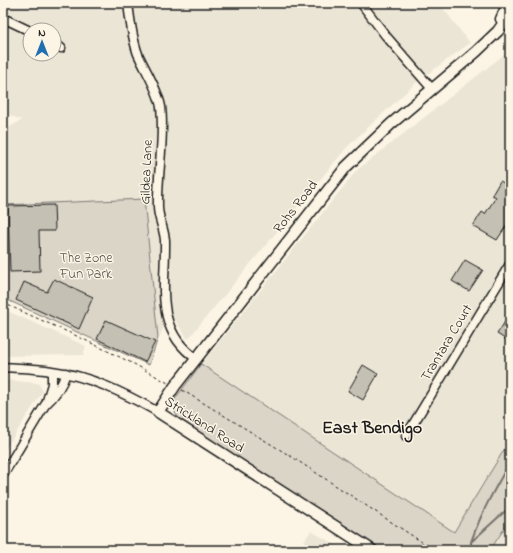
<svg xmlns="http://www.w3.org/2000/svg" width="513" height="553" viewBox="0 0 513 553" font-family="'Indie Flower',sans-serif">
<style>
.built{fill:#ebe5d6;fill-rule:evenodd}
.green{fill:#dbd5c8;stroke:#7c7872}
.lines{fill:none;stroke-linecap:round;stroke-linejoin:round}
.stream{stroke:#75726c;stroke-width:2}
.building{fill:#c4c0b3;stroke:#1c1c1c}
.minor-casing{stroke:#1c1c1c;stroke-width:11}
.major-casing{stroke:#1c1c1c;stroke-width:13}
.path{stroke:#1c1c1c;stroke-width:1;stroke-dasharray:3 3;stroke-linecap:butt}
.minor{stroke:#fcf5e5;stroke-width:8}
.major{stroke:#fcf5e5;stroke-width:10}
.labels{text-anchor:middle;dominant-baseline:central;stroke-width:3;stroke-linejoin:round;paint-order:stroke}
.street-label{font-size:14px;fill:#1c1c1c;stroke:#fcf5e5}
.park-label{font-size:14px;fill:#555450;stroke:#fcf5e5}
.district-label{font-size:18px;font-weight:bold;fill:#1c1c1c;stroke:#fcf5e5}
</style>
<rect width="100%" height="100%" fill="#fcf5e5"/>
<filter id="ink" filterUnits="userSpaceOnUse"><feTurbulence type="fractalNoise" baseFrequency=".025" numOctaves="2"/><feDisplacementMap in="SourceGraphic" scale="8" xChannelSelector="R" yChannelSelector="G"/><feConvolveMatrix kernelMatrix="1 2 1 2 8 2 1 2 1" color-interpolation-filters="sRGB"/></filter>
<g filter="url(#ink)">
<path class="built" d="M3,3H439L470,43L418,81L348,146L188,339L171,315L158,338L144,200L3,205V131L22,120L3,113ZM30,30H54V54H30Z
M510,50V440L454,532L200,366L356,171Z
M3,309L86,346L83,355L3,356Z
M3,380L38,383L43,391L3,453Z
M510,520V550H489Z
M311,531L343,549V550H298Z"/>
<path class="green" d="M144,199L158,338L149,365L3,298V205Z
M201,364L454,532L510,440V520L490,550H379L181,421L175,413V399Z"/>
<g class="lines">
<path class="stream" d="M471,542C481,513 495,488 510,462
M471,550V542L503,513L510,508"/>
</g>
<path class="building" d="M510,173V220L497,240L473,226L482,212L485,214L496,197L492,195L500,181L504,183Z
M54,205L55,231H39L40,271L10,272L8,206Z
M465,260L483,270L469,291L452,281Z
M54,279L93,297L79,329L16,300L24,282L47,292Z
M510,314V342L497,334Z
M106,320L155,342L145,362L97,339Z
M363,365L378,374L363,400L348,391Z"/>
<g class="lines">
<defs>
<path id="minor" d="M128,3C130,20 132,38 138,54C145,70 158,89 161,107C165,140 157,174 158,207C158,218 164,228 165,240C166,284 153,330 197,359
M361,3L386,36L432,89
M3,18L30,31
M54,43L61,48
M3,367C19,368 36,368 52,371C90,376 124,393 158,412
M46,404L52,384V371
M406,436L510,264
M3,475L45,405C55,396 62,386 66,373"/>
<path id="major" d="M501,19L508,3
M372,550L158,412L175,386L346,167L391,124L476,52L498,31L510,14"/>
</defs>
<use href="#minor" class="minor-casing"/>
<use href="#major" class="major-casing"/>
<path class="path" d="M3,303L79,337L136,365L168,383
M182,390L292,457L434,550"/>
<use href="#minor" class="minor"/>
<use href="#major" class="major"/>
</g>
</g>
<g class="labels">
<g class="street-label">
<text transform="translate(147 172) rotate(-88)">Gildea Lane</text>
<text transform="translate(296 207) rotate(-52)">Rohs Road</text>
<text transform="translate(447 343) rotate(-59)">Trantara Court</text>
<text transform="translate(204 425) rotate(33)">Strickland Road</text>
</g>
<g class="park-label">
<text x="86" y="258">The Zone<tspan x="86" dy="16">Fun Park</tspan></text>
</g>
<g class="district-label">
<text x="372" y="429">East Bendigo</text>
</g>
</g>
<rect width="513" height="553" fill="none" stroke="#fcf5e5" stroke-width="16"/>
<rect x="8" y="8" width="497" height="537" fill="none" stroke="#1c1c1c" stroke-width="1.5" filter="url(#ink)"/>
<g transform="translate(42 42)"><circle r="19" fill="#fcf5e5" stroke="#a29e95"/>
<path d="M0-3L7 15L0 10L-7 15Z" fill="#1f6fb2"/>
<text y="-6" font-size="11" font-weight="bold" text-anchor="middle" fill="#1c1c1c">N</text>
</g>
</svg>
